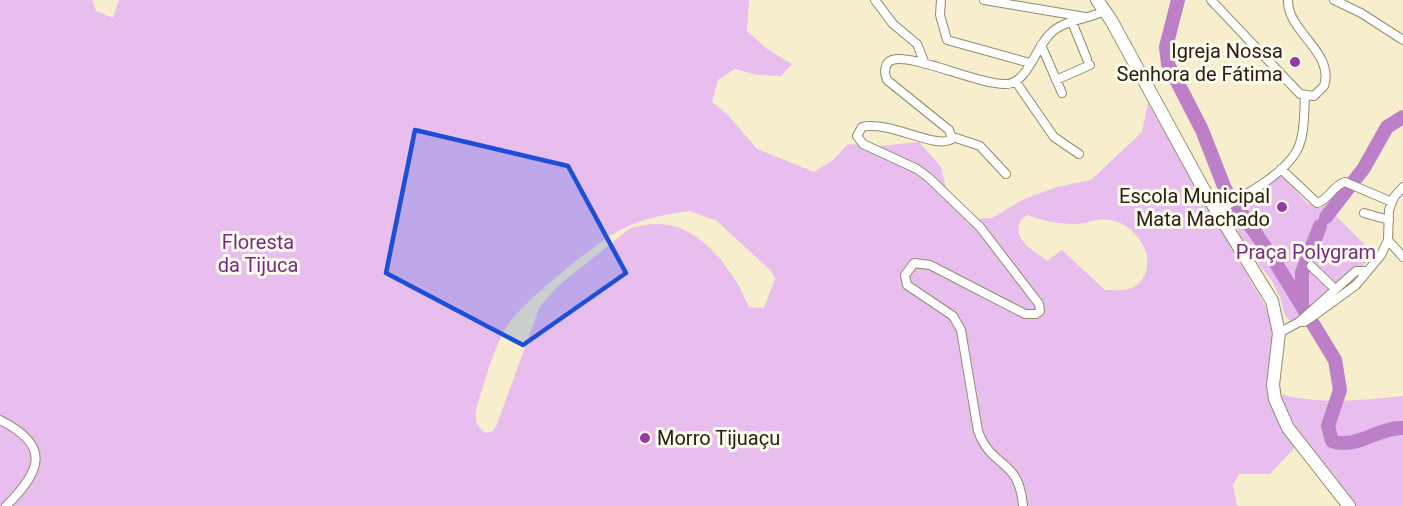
<svg xmlns="http://www.w3.org/2000/svg" width="1403" height="506" viewBox="0 0 1403 506" font-family="Roboto,sans-serif">
<style>
.green{fill:#e8beee;fill-rule:evenodd}
.lines{fill:none;stroke-linecap:round;stroke-linejoin:round}
.river{stroke:#be7fc9;stroke-width:14}
.street-casing{stroke:#928a6b;stroke-width:10}
.secondary-casing{stroke:#928a6b;stroke-width:14}
.street{stroke:#fff;stroke-width:8}
.secondary{stroke:#fff;stroke-width:12}
.marked{fill:#1d4ed8;fill-opacity:0.2;stroke:#1d4ed8;stroke-width:4.5;stroke-linejoin:round}
.poi-dot{fill:#953aa4;stroke:#fefbed;stroke-width:2}
.labels{text-anchor:middle;dominant-baseline:central;stroke-width:6;stroke-linejoin:round;paint-order:stroke}
.poi-label{font-size:20px;fill:#252215;stroke:#fefbed;text-anchor:end}
.park-label{font-size:20px;fill:#762a83;stroke:#fefbed}
</style>
<rect width="100%" height="100%" fill="#f6eecc"/>
<path class="green" d="M0,0H92L96,11L113,18L119,0H749L747,31L767,49L792,64L781,76L758,75L735,69L718,80L712,102L727,114L757,149L814,172L833,160L848,144L879,146L919,142L941,167L949,199L971,219L992,218L1024,199L1057,187L1091,180L1142,132L1148,103L1282,335L1275,392C1314,406 1362,400 1403,396V506H1355L1301,441L1270,474H1239L1233,485L1237,506H0ZM690,211L717,221L771,271L775,279L764,308L749,307C744,298 740,286 734,278C709,240 677,212 629,229L558,286L540,306L496,427L493,431L486,433C470,423 476,409 481,393C488,370 495,345 508,325C521,303 600,239 624,228C643,219 669,213 690,211ZM1028,215C1045,222 1060,224 1078,224C1084,224 1090,221 1096,220C1119,216 1138,231 1146,252C1149,261 1147,275 1140,282C1132,292 1117,290 1105,290L1062,250L1047,261C1032,249 1011,240 1021,219Z
M1281,175L1307,203L1319,208L1328,204L1346,185L1355,187L1334,214L1374,254C1371,262 1304,312 1291,322L1285,316L1280,297L1272,281L1247,249L1229,213Z"/>
<g class="lines">
<path class="river" d="M1178,0L1166,47L1168,64L1202,130L1225,189L1274,260L1335,360L1340,390L1328,426L1332,441C1356,450 1378,427 1403,428
M1326,217L1364,168L1387,127L1403,117
M1302,305V272L1320,226"/>
<defs>
<path id="street" d="M875,0L893,24L917,44L925,64
M941,0L940,15L947,40L1030,63
M984,0L1085,17
M1211,0L1300,94L1314,96L1324,86C1335,52 1287,32 1288,0
M1334,0L1361,13L1403,40
M1072,22L1087,59
M1041,45L1062,93
M1056,80L1090,65
M1016,82L1054,137L1079,154
M953,137L980,146L1006,174
M1281,169L1317,203C1329,200 1333,185 1345,182L1392,202
M1217,211C1242,197 1292,171 1300,143C1305,129 1304,111 1305,96
M1364,213L1389,220
M1388,240L1403,257
M1311,266L1335,289
M1299,322H1304L1312,317L1356,285L1381,255L1388,240L1389,210L1394,197L1403,187
M1279,333L1299,322L1356,271H1366
M0,420C52,446 41,471 6,506
M1023,506C1019,457 992,470 978,431L961,330L953,316L907,285L905,275L914,263L930,265L1025,314H1036L1040,311L1039,304L980,227L928,177L917,169L863,144L857,136L862,127C889,120 936,150 952,139L949,130L887,80C884,73 884,63 892,60C912,53 979,85 1006,84C1027,84 1036,47 1050,34C1063,20 1088,19 1105,11"/>
<path id="secondary" d="M1097,0L1111,20L1204,190L1272,301L1279,333L1273,385L1275,399L1288,428L1349,506"/>
</defs>
<use href="#street" class="street-casing"/>
<use href="#secondary" class="secondary-casing"/>
<use href="#street" class="street"/>
<use href="#secondary" class="secondary"/>
</g>
<path class="marked" d="M415,130L568,166L626,273L523,345L386,273Z"/>
<g class="poi-dot">
<circle cx="1295" cy="62" r="6"/>
<circle cx="1282" cy="207" r="6"/>
<circle cx="645" cy="438" r="6"/>
</g>
<g class="labels">
<g class="poi-label">
<text x="1283" y="51">Igreja Nossa<tspan x="1283" dy="23">Senhora de Fátima</tspan></text>
<text x="1270" y="196">Escola Municipal<tspan x="1270" dy="23">Mata Machado</tspan></text>
<text x="657" y="438" text-anchor="start">Morro Tijuaçu</text>
</g>
<g class="park-label">
<text x="258" y="242">Floresta<tspan x="258" dy="23">da Tijuca</tspan></text>
<text x="1306" y="252">Praça Polygram</text>
</g>
</g>
</svg>
